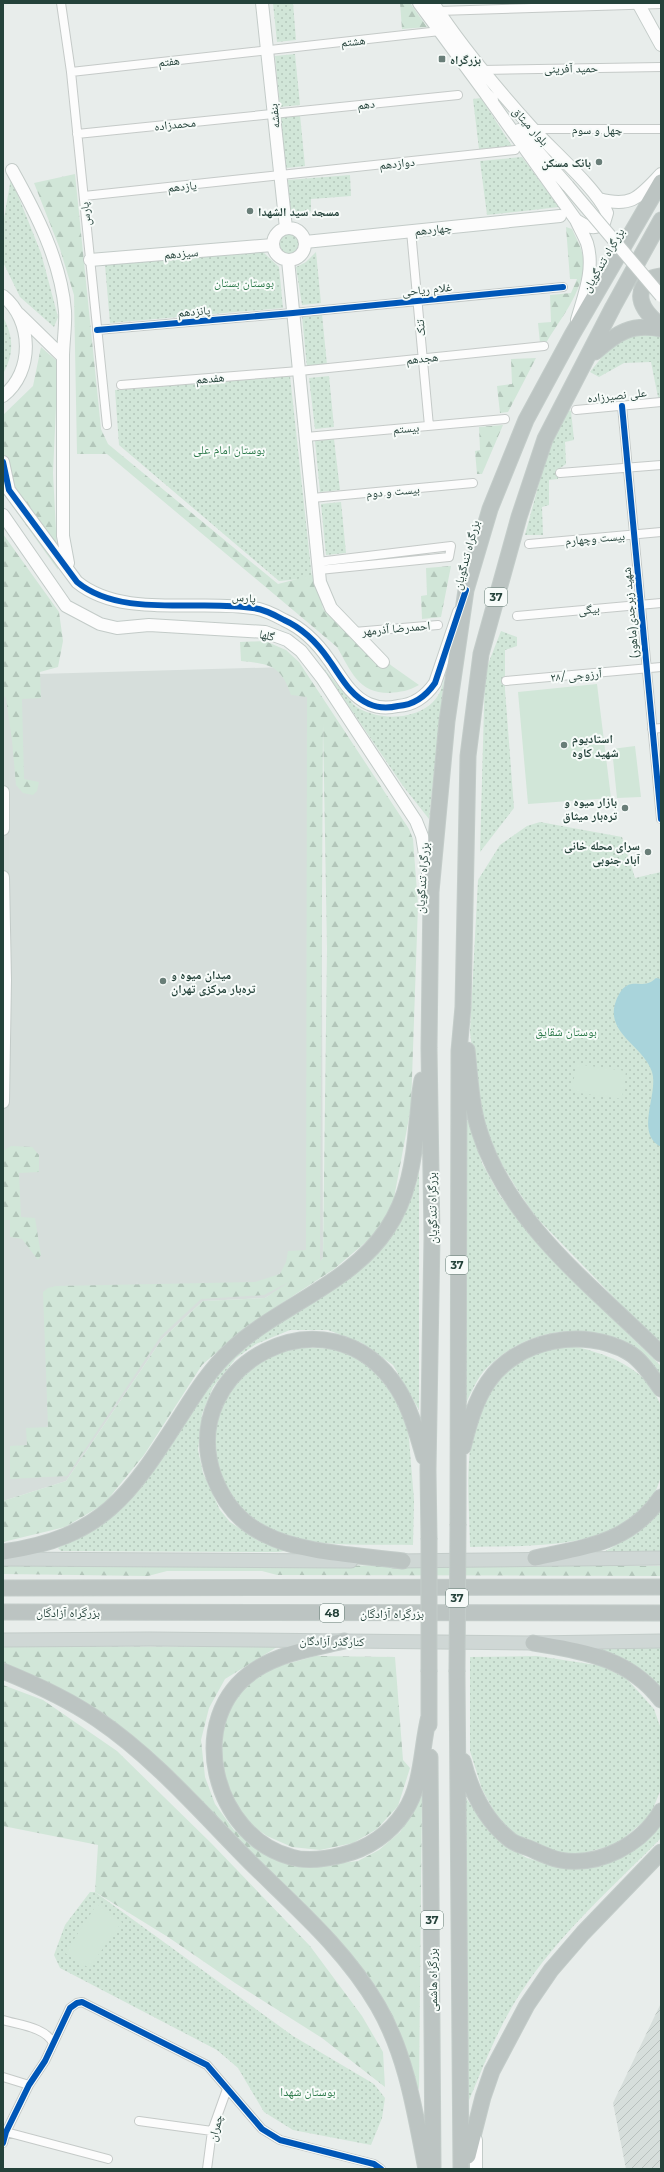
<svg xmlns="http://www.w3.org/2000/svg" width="664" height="2172" viewBox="0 0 664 2172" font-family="Montserrat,'Noto Naskh Arabic',sans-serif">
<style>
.built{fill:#d6dedb}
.industrial{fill:url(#industrial-furrows)}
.green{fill:url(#green-dots)}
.forest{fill:url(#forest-firs);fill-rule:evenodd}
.pitch{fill:#d1e6d8}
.water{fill:#a9d4db}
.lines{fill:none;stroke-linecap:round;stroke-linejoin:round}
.street-casing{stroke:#c5cac8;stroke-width:10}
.secondary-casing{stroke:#c3cbc8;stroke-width:14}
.primary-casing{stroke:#c3ccc9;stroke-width:15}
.highway-casing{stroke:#c3ccc9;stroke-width:17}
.street{stroke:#fcfcfc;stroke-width:8}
.secondary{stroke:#fcfcfc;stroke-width:12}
.primary{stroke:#cfd7d5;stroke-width:13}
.highway{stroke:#bcc4c2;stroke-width:15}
.secondary-bridge-casing{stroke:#c3cbc8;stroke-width:14;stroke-linecap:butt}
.highway-bridge-casing{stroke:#c3ccc9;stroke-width:17;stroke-linecap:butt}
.secondary-bridge{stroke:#fcfcfc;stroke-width:12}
.highway-bridge{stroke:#bcc4c2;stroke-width:15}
.cycleway-casing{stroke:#f7fbf9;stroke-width:8}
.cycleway{stroke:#0057b8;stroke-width:6}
.poi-dot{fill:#697e78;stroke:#f7fbf9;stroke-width:1.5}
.labels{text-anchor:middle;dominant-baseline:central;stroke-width:4;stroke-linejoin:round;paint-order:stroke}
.shield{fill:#f7fbf9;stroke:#637a73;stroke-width:1}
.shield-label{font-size:11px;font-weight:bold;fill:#24423a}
.street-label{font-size:12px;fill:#24423a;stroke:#f7fbf9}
.poi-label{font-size:12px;font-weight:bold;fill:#24423a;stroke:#f7fbf9;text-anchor:start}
.park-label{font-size:12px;fill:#2d7a4b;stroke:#f7fbf9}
</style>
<defs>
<pattern id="industrial-furrows" width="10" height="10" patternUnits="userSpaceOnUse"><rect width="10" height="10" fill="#d6dedb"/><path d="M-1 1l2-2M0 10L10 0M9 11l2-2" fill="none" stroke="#b8c0bd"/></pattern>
<pattern id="green-dots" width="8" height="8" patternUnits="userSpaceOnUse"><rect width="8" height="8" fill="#d1e6d8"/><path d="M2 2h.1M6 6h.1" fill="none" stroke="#b3c6ba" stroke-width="1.8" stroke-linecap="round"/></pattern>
<pattern id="forest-firs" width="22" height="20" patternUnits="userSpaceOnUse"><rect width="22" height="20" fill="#d1e6d8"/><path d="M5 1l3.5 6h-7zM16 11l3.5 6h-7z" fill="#b3c6ba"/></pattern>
</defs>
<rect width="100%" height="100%" fill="#e8edeb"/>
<path class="built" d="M287,667L321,704L323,1258L316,1267L265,1298L203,1301L162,1339L66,1481L3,1501V675Z"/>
<path class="industrial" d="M661,2003V2169H626L613,2103Z"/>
<path class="green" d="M273,3H293L296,40L277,42Z
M295,54L300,105L280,107L275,56Z
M481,98L512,146L479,149L473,99Z
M300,115L305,166L286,168L280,117Z
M522,157L559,207L487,215L480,161Z
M350,175L351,196L311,199V211L291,218L288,180Z
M11,178L41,253L58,317L54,327L20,297L3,262V224Z
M276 244a13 13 0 1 1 26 0a13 13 0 1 1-26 0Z
M263,252L279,267L283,308L110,323L105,265Z
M316,252L321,303L302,305L296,267L306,262Z
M322,314L327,365L307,367L302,316Z
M3,317C14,337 14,354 3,374Z
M635,334L661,335V397H658L651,362L624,363L599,377L590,372L610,347Z
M290,376L312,578L279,581L119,445L115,390Z
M329,376L334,427L315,429L309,378Z
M564,410L571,411L574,440L565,442L566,464L559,469L558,479L549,480V505L542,507L543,535H525L548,450Z
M334,439L340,490L320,492L315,441Z
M341,502L346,553L326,555L321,504Z
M501,631L517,637V646L505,650V690L514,808L480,852L485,672Z
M447,652L429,819L403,786L321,665L354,705C376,722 423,722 439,694C445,683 445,665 447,652Z
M540,822L622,837L635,878L661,872V1346L535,1216L515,1186L482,1131L470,1032L478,880L500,845L527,826Z
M466,1120L469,1122L482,1163L500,1196L523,1225L577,1284L661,1366V1376C655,1369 649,1362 642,1356C593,1316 524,1327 483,1372C475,1382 469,1398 463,1409Z
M419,1171V1410L393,1365L362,1343L328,1330H290L256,1344L236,1358L213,1387L202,1414L198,1450L203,1473L220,1510L230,1522L257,1540L285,1551L278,1552L61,1551L58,1548L103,1524L139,1488L210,1380L234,1354L273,1325L364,1266L397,1227L416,1185Z
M574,1346C611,1356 646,1367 661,1406C661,1424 664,1464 660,1479C640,1553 529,1545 470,1547C469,1486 457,1401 516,1361C532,1350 555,1348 574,1346Z
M288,1347L340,1349L364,1360L402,1405L408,1427L414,1500L413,1545C369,1544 320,1548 278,1534C264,1529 254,1521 243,1511C212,1481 208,1448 222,1408C226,1396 231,1383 240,1374C250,1365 276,1354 288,1347Z
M661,1509V1553H602L639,1532Z
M572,1645L661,1646V1692Z
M537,1656L603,1666L627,1679L654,1709L661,1729V1789L650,1816L617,1844L580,1854L556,1852L519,1839L502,1826L482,1789L470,1751V1657Z
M464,1795L489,1831L501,1843L527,1858L558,1867H577L661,1821V1838C614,1886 561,1932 524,1988C499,2024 484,2065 467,2105Z
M90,1892H95L293,2036L374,2084L385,2098L382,2118L371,2145L293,2130L264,2112L238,2068L217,2050L60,1968L54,1955L65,1925Z"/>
<path class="forest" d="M400,3H410L427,27L402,29Z
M75,174L101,429L108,444L278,584L316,574L323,609L392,666L419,685C408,691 401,692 389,693C358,693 351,671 337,647L107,454H77L74,295L60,249L34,183Z
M566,227L572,229C576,238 582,248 583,258C587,287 560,319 546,343H540L538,323L551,322L550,295L571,293L577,279H570Z
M41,347L58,362L53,473L58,570L3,493V415L33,386Z
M536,358L508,412L500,413L497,386L512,384L511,359Z
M503,425L482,474H477L475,451L480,450L479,427Z
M3,534L59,612L63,641L58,667L40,672L41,698L22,699L24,779L39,782L37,791L33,795L23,793L16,785L12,740L6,698L3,695Z
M451,566L441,617L422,619L421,596L427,595L426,568Z
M265,641L286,650L299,662L409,829L413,839L418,905L411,1107L391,1214L366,1242L334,1269L247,1326L202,1365L144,1455L104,1504L65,1527L3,1542V1501L66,1481L162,1339L203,1301L265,1298L289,1282L264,1295L201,1299L161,1336L67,1476L10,1479V1446L27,1445L26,1428L48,1427L43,1292L48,1288L56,1286L255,1282L280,1274L286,1262L288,1251L306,1250L307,697L291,695C281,665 270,664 241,661L240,642ZM323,723L327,949L323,1258L320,1261Z
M11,1146L32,1147L39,1155V1172L19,1173L21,1217L35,1218L41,1255L38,1260L22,1239L10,1237V1220H3V1151Z
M3,1565L661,1566V1576L277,1575L262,1571H167L148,1576L3,1574Z
M3,1646L277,1647L225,1679L209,1708L201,1740L205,1777L215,1804L234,1830L270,1855L324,1865L358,1861L379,1850L400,1832L422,1795L419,2089L416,2087L374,1994L152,1760L3,1666Z
M316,1656L395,1657L403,1760L410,1768L398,1806L377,1829L353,1843L320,1850L292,1847L267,1836L247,1822L228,1793L218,1745L227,1713L235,1697L262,1673L272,1668Z
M3,1685L43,1700L117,1751L211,1843L310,1946L362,2016L383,2052L385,2087L322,2038L235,1983L168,1937L95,1892L98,1845L3,1826Z"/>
<path class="pitch" d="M597,684L611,798L528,804L518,692Z
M635,746L641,797L617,798L612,749Z
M576,1064L626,1071L622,1099L572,1092Z
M97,1904L122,1922L89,1968L65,1953Z"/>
<path class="water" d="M656,978L661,979V1147C634,1133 659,1094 652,1072C644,1046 604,1033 616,1001C628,971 641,993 656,978Z"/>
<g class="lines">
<defs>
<path id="street" d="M61,3L71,72L107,425
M438,11L661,4
M482,70L661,67
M71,72L440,31
M533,129H661
M77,134L458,95
M84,196L515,150
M411,231L429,426
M97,330L293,313L563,287
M121,385L299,371L544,346
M622,406L661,819
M576,410L661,402
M306,437L505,419
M560,473L661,465
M312,498L473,483
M529,544L661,532
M318,562L451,546L449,557L319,570
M517,616L661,603
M354,632L438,625
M506,681L661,667
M652,729L661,728
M3,2020C19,2025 45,2027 53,2043
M3,2077L29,2085
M139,2121L212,2131
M6,2132L108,2159
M3,2143L6,2132L29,2085L45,2061L70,2008L77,2003L82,2002L207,2065L262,2129L280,2140L374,2164L381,2169
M207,2169L212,2131L227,2089"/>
<path id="secondary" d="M262,3L286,228
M419,3L486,94L492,100
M433,3C462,48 497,89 533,129C552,150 597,189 607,213L604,223C594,231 585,226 576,220
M638,3L661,45
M486,94L576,220C579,227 584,235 587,243C595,269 584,295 577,320
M519,130L568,186
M12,170C36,213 61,261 65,311C66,326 63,342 63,357
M599,199C632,208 639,197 661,174
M273 244a16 16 0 1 1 32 0a16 16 0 1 1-32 0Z
M305,242L560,216
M90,260L273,245
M288,260L320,582L331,608L383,662
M3,296C33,320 34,372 3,396
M19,314L63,357V536L68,563
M3,462L9,490L77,582C122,619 199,599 253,608C264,609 275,615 284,620C302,628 318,644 329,660C340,675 350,696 369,704C378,708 389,708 398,706C414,705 426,696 435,683L459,612
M3,515L66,606L100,624L117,628L149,625L265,632L287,640L301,651L322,678L416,821L422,836L429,879
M3,792V829
M3,877L5,980L3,1102
M476,2140V2169"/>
<path id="primary" d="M3,1559L351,1561
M393,1561L661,1558
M3,1640L150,1639L533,1643L661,1641"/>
<path id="highway" d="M661,276C653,277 647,279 643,287C635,302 650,317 661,326
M595,352C617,333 631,323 661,329
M467,1050C470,1077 471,1104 479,1130C508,1224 594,1287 661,1354
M463,1447C469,1424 475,1401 488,1382C517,1339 584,1327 628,1352C642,1360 652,1377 661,1389
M458,1524L459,1051L463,1007L468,756L481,654L519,517L545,439L613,307L661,220
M429,1538L428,1470L432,1237L429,1048L431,892L447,721L466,590L490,509L526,420L572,335L661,182
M3,1552C104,1537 130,1495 182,1414C196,1392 211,1368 231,1350C278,1306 351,1284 387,1229C408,1198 414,1161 417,1123C419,1109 419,1094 422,1080
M535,1558C585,1547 630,1543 661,1497
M403,1561C361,1555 302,1554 264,1534C239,1522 224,1503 214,1477C174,1367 329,1281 398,1389C411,1410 417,1434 424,1457
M3,1588L661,1587
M3,1612L661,1613
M344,1641C314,1648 281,1653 255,1670C183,1717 213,1836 291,1857C307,1862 326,1859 342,1855C367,1849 390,1834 405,1811C423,1783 421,1748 429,1716
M533,1643C584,1652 628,1657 661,1700
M3,1671C35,1684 68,1699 97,1719C156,1759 204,1816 254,1866C298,1909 347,1952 378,2006C407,2056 415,2113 426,2169
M429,1672V1725
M457,1672L461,2169
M430,1757L433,2167
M463,1761C471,1791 484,1819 509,1839C514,1844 524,1846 531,1849C540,1853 550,1858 560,1860C599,1867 641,1845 661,1811
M468,2156L483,2097L492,2071L527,2005L551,1970L583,1933L661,1852"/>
</defs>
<use href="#street" class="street-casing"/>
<use href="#secondary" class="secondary-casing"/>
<use href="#primary" class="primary-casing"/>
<use href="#highway" class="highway-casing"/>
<use href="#street" class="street"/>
<use href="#secondary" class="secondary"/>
<use href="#primary" class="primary"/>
<use href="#highway" class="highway"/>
<defs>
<path id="secondary-bridge" d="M568,186L661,296"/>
<path id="highway-bridge" d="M429,1538V1672
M457,1672L458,1524"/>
</defs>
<use href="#secondary-bridge" class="secondary-bridge-casing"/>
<use href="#highway-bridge" class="highway-bridge-casing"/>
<use href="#secondary-bridge" class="secondary-bridge"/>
<use href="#highway-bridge" class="highway-bridge"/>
<defs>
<path id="cycleway" d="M97,330L293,313L563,287
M622,406L661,819
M3,462L9,490L77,582C122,619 199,599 253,608C264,609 275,615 284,620C302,628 318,644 329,660C340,675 350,696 369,704C378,708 389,708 398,706C414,705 426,696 435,683L466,590
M3,2143L6,2132L29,2085L45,2061L70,2008L77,2003L82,2002L207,2065L262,2129L280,2140L374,2164L381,2169"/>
</defs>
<use href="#cycleway" class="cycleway-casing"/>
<use href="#cycleway" class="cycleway"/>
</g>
<g class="poi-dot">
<rect x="438" y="55" width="8" height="8" rx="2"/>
<circle cx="599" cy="162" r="4"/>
<circle cx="250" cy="211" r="4"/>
<circle cx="564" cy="745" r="4"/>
<circle cx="625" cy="808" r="4"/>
<circle cx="648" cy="852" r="4"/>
<circle cx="163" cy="981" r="4"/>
</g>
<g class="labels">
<g class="shield">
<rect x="485" y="588" width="22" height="18" rx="3"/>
<rect x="446" y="1256" width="22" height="18" rx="3"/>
<rect x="446" y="1589" width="22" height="18" rx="3"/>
<rect x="320" y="1604" width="24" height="18" rx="3"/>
<rect x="421" y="1911" width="22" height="18" rx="3"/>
</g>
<g class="shield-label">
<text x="496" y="597">37</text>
<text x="457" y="1265">37</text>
<text x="457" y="1598">37</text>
<text x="332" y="1613">48</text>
<text x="432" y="1920">37</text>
</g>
<g class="street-label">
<text transform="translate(353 41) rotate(-6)">هشتم</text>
<text transform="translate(169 61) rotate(-6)">هفتم</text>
<text transform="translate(571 68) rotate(-1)">حمید آفرینی</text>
<text transform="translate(366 104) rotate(-6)">دهم</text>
<text transform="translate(274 116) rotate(-96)">بنفشه</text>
<text transform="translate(175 124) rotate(-6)">محمدزاده</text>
<text transform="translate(531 126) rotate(48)">بلوار میثاق</text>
<text x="597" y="129">چهل و سوم</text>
<text transform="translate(397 163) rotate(-6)">دوازدهم</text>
<text transform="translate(182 186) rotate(-6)">یازدهم</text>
<text transform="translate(85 214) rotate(-96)">پارس</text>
<text transform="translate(433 229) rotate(-6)">چهاردهم</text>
<text transform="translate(181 253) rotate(-5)">سیزدهم</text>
<text transform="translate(603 260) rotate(-60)">بزرگراه تندگویان</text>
<text transform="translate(427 289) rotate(-6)">غلام ریاحی</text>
<text transform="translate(194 311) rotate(-5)">پانزدهم</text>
<text transform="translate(420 328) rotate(-95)">تنک</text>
<text transform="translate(422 358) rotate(-6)">هجدهم</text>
<text transform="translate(210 378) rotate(-5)">هفدهم</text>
<text transform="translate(617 395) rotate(-6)">علی نصیرزاده</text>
<text transform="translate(406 428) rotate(-5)">بیستم</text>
<text transform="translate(393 491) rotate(-5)">بیست و دوم</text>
<text transform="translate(595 538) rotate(-5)">بیست وچهارم</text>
<text transform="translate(466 555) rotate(-75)">بزرگراه تندگویان</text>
<text transform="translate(244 597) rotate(5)">پارس</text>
<text transform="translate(589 609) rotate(-5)">بیگی</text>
<text transform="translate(630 613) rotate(-95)">شهید زبرجدی(ماهور)</text>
<text transform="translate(396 628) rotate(-5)">احمدرضا آذرمهر</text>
<text transform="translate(267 635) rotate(13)">گلها</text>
<text transform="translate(576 675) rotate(-5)">آرزوجی /۲۸</text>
<text transform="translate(422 878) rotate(-86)">بزرگراه تندگویان</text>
<text transform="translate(432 1208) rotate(-91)">بزرگراه تندگویان</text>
<text x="68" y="1612">بزرگراه آزادگان</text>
<text x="392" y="1613">بزرگراه آزادگان</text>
<text transform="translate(332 1641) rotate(1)">کنارگذر آزادگان</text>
<text transform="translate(432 1980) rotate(-90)">بزرگراه هاشمی</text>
<text transform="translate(215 2128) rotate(-75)">چمران</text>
</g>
<g class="poi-label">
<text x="450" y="59">بزرگراه</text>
<text x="591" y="162" text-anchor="end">بانک مسکن</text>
<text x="258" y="211">مسجد سید الشهدا</text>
<text x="572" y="738">استادیوم<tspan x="572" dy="14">شهید کاوه</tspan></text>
<text x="617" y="801" text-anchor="end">بازار میوه و<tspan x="617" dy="14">تره‌بار میثاق</tspan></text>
<text x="640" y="845" text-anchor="end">سرای محله خانی<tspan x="640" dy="14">آباد جنوبی</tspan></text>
<text x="171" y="974">میدان میوه و<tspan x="171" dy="14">تره‌بار مرکزی تهران</tspan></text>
</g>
<g class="park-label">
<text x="244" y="282">بوستان بستان</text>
<text x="229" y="449">بوستان امام علی</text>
<text x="566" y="1031">بوستان شقایق</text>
<text x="308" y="2091">بوستان شهدا</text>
</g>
</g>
<rect width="664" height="2172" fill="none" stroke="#24423a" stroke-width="8"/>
</svg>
